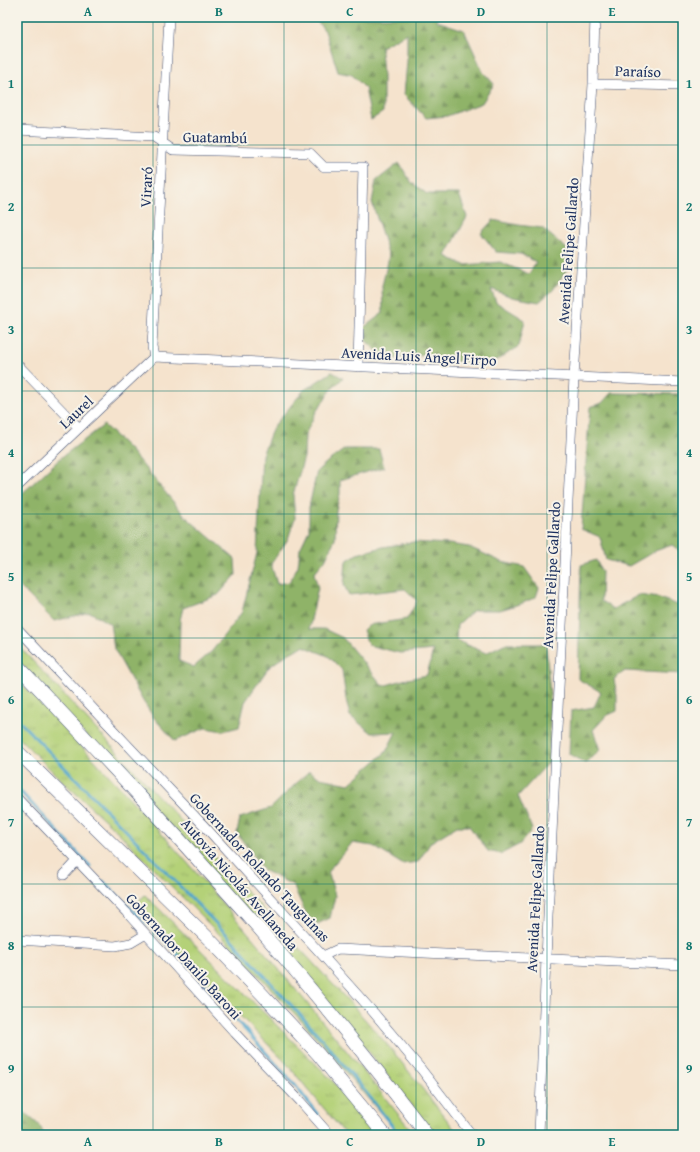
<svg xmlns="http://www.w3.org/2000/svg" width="700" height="1152" viewBox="0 0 700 1152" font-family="'Gentium Book Plus',serif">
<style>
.grass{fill:url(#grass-tufts);stroke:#68806b}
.forest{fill:url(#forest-firs);stroke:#557163}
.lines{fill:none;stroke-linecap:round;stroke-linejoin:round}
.stream{stroke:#50a6cc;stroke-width:3}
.minor-casing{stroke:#3c4a6f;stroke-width:10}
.highway-casing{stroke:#3c4a6f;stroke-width:14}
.minor{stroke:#fff;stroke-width:9}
.highway{stroke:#fff;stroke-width:13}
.grid{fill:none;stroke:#0f766e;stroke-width:1;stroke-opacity:0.55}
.labels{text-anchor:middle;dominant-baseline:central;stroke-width:4;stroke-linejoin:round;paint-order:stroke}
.street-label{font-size:15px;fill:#1b2f5e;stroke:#f7f3e8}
.neatline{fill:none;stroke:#0f766e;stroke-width:1.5}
.grid-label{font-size:13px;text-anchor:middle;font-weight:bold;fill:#0f766e}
</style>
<defs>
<pattern id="grass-tufts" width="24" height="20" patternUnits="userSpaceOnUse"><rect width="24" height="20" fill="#b4d178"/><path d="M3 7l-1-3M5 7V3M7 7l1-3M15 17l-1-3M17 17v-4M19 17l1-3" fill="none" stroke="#9ab46a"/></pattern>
<pattern id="forest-firs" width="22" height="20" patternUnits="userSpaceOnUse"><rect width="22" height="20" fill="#8fb368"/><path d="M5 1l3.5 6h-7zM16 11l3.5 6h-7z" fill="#749259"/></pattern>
</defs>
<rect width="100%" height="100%" fill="#f7f3e8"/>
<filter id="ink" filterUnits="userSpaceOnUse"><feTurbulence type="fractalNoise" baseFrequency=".025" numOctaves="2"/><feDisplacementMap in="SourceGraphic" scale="8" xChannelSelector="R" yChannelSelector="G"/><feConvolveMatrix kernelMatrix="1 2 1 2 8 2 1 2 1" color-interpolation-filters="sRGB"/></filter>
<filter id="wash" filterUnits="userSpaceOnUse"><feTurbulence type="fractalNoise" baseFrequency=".012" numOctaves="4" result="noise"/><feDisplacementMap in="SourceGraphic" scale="16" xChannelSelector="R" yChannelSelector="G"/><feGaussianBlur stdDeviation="0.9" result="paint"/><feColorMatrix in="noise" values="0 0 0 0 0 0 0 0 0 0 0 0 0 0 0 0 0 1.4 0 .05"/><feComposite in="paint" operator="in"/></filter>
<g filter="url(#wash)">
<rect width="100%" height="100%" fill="#f5e3cd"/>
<path class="grass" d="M17,644L354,1007L391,1049L459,1135H434L370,1053L17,659Z
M17,679C106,769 190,864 272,961C320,1019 368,1076 415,1135H399L309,1029L232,947L143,858L118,832L58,777L17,736Z
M145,895L331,1079L376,1135H346L286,1063L133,906Z"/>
<path class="forest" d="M314,17H435L437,21L464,30L483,72L494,84L482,103L447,116L426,118L404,95L407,62V33L381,47L383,76V112L371,120L365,88L352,75L338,72L325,31Z
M399,163L412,183L427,194H459L467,217L446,256L464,265L500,262L529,274L536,262L521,254L496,252L481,233L493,220L518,225L542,228L567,249L570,265L553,290L539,302L512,297L491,289L496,302L525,320L519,346L491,364L457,361L424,355L387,360L363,338V328L383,313L382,286L389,257L372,202L376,181Z
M332,372L343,378L330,391L316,412L305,435L304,457L293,495L295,518L288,539L271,564L277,584L289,582L298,566L300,549L309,530V507L317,471L327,462L345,449H379L384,467L340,480V494L336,510L335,539L325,560L314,573L318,588L309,629H324L343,638L383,686L403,680L427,675L433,650L400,653L368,645L363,630L368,625L407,619L417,601L405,589L349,595L344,585L346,561L357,554L383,547L413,542L449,544L469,547L502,562L524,567L539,588L536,597L523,603L500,610H474L457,625L456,640L486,653L504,644H546L550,695V761L518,796L532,829L520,844L501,854L488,851L469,826H457L431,842L418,862L402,864L373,846L352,843L328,871L335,896L330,918L317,924L307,916L293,885L263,870L237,833L240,818L271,808L309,771L320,778L349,784L386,752L396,732L372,733L350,716L346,699L342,670L328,656L303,646L286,655L269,667L245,702L239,727L223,731L205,728L175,741L154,718L143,701L114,649L110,624L90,612L54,621L17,584V498L63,456L104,425L130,450L186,517L235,559L236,575L218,595L183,608L180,620L179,661L194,667L212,651L242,612L257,553L262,455L273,427L304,390Z
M611,393L683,394V553L672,545L655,551L629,566L606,560L600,537L581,529L590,407L602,403Z
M596,560L602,572L601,601L613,609L639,595L659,598L678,605L683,600V674L625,671L614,679L617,696V711L606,716L593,730L600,750L585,763L569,754L571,711L594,707L601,692L578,679L581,565Z
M24,1112L40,1126L44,1135H17V1114Z"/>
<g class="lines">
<path class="stream" d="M17,719L80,783L232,940L321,1038L373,1101L399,1135
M17,788L90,866
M103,881L177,954L294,1084L318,1115"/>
</g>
</g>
<g filter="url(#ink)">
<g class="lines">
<defs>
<path id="minor" d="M593,84L683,86
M17,130L154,137L173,150L310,153L324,167H363L358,367
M154,357L683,382
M154,357L152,347L169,17
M17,364L79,428
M17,487L154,357
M17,628L208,830L323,956L374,1013L421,1069L472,1135
M17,798L126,912L235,1033L300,1101L330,1135
M64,875L77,861
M17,940L115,946L131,943L146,934
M323,956L338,949L683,965
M539,1135L546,958L574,377L593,84L595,17"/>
<path id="highway" d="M17,665C98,751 179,837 257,926C316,994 373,1064 427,1135
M17,751L211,941L262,994L318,1054L385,1135"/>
</defs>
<use href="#minor" class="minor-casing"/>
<use href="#highway" class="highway-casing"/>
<use href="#minor" class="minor"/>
<use href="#highway" class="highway"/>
</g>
</g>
<path class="grid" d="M153,17V1135M284,17V1135M416,17V1135M547,17V1135M17,145H683M17,268H683M17,391H683M17,514H683M17,638H683M17,761H683M17,884H683M17,1007H683"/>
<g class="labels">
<g class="street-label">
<text transform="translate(638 71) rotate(2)">Paraíso</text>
<text transform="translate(215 137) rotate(1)">Guatambú</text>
<text transform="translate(146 187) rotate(-87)">Viraró</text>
<text transform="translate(568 251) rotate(-86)">Avenida Felipe Gallardo</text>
<text transform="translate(419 356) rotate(3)">Avenida Luis Ángel Firpo</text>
<text transform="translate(76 412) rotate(-43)">Laurel</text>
<text transform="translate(551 575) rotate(-87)">Avenida Felipe Gallardo</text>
<text transform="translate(260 867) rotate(47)">Gobernador Rolando Tauguinas</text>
<text transform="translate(240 884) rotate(49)">Autovía Nicolás Avellaneda</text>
<text transform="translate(535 899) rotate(-87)">Avenida Felipe Gallardo</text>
<text transform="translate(184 956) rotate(48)">Gobernador Danilo Baroni</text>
</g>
</g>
<rect width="700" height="1152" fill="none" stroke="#f7f3e8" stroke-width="44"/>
<rect x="22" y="22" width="656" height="1108" class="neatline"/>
<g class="grid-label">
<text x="88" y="16">A</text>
<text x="219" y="16">B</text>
<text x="350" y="16">C</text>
<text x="481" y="16">D</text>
<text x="612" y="16">E</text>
<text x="11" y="88">1</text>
<text x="689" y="88">1</text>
<text x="11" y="211">2</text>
<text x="689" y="211">2</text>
<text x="11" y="334">3</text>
<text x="689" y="334">3</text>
<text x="11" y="457">4</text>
<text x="689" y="457">4</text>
<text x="11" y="581">5</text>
<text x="689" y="581">5</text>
<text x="11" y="704">6</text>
<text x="689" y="704">6</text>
<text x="11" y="827">7</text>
<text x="689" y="827">7</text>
<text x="11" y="950">8</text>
<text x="689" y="950">8</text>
<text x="11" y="1073">9</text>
<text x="689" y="1073">9</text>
<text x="88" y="1146">A</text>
<text x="219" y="1146">B</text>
<text x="350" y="1146">C</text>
<text x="481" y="1146">D</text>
<text x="612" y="1146">E</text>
</g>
</svg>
